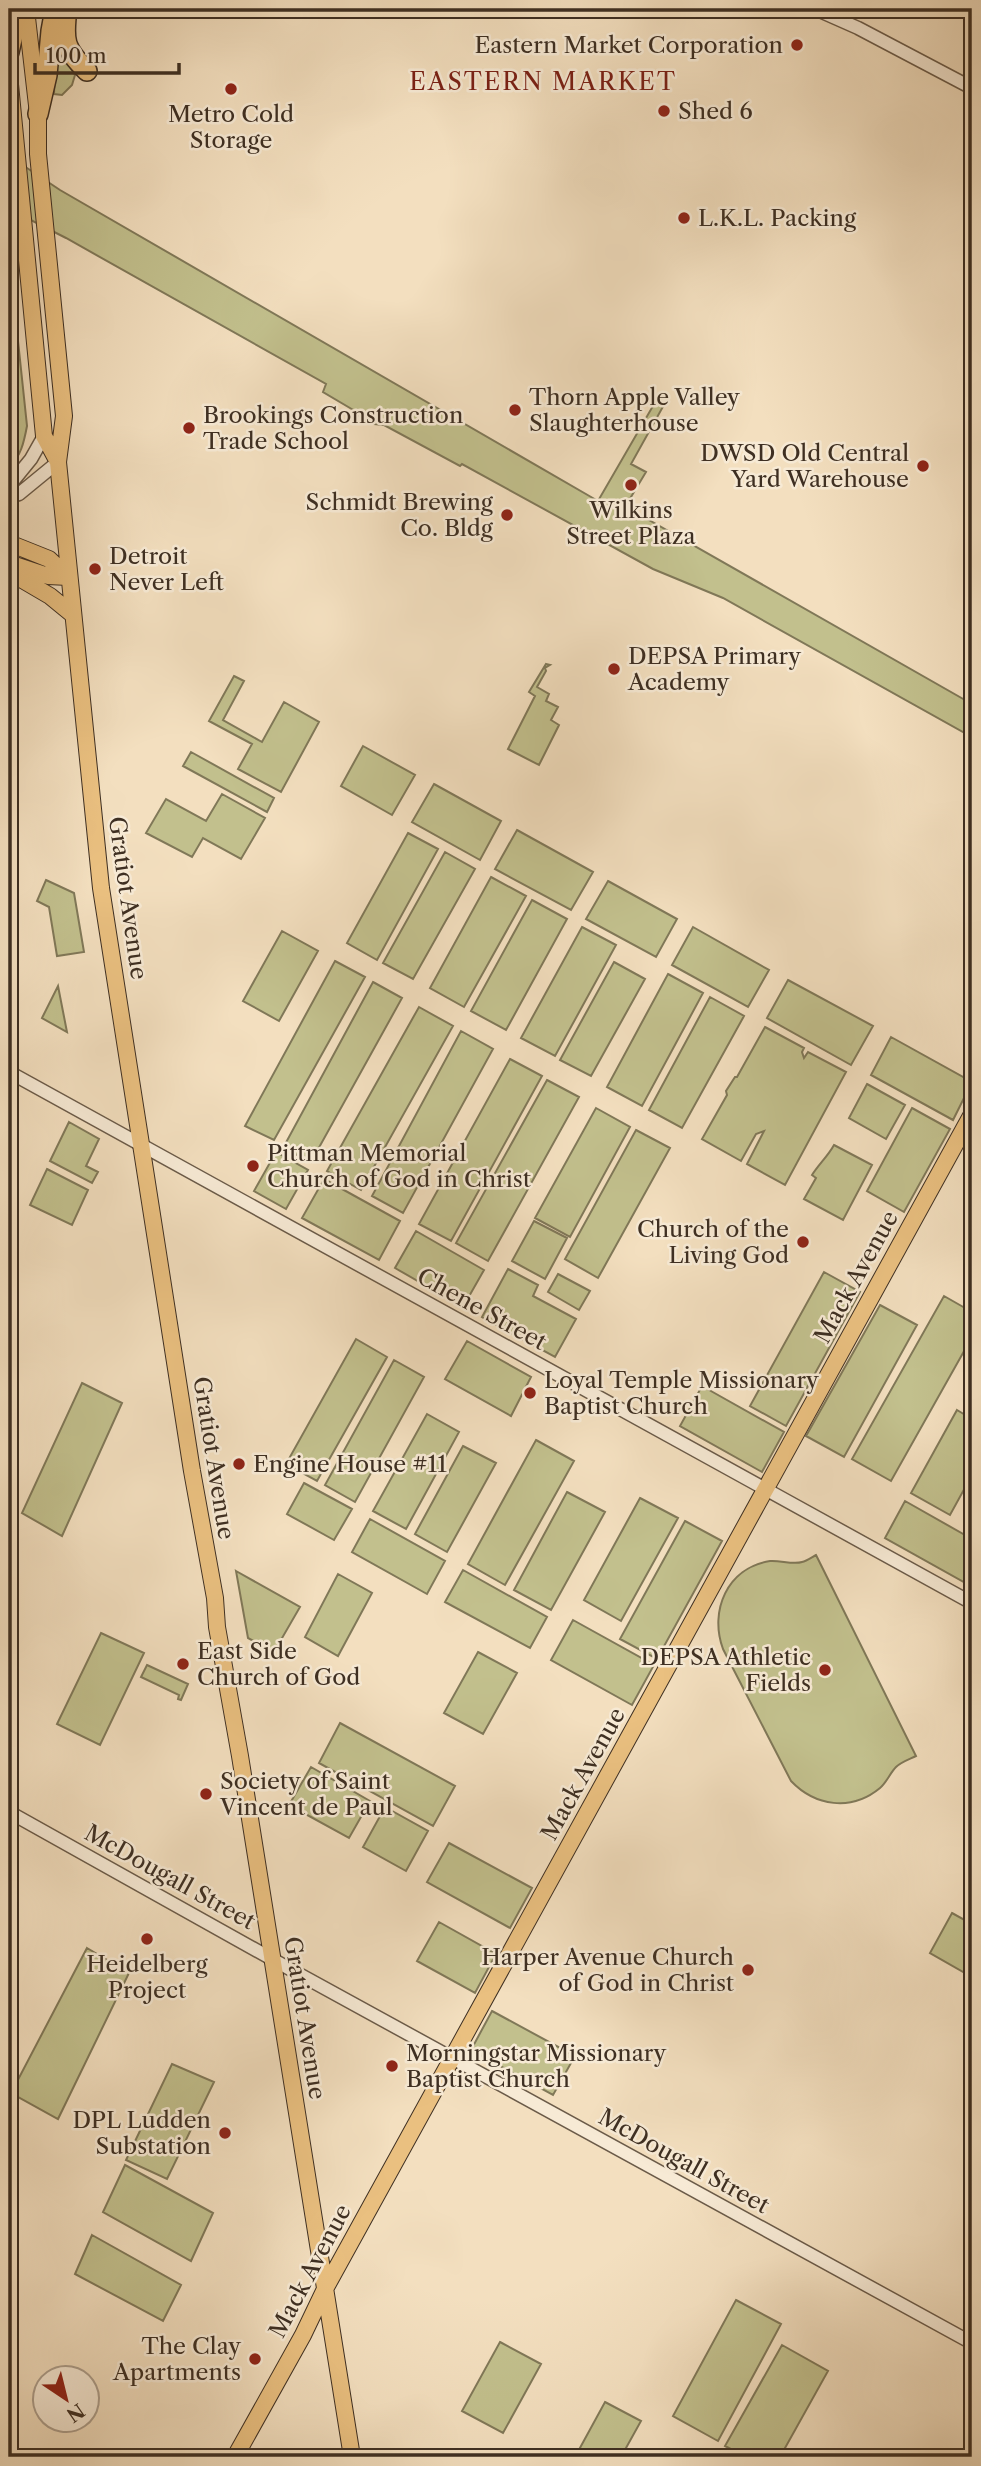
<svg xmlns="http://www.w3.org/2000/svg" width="981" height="2466" viewBox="0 0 981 2466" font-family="'Libre Caslon Text',serif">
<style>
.green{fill:#c2c08d;stroke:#807858;stroke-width:2}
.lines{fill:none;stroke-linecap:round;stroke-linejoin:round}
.minor-casing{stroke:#6b5b49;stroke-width:15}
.major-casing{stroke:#3e2f22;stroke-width:18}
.highway-casing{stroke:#3e2f22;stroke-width:22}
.minor{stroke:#f7ead5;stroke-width:12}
.major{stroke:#eac080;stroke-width:16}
.highway{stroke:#eac080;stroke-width:19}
.poi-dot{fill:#8f2418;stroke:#f7ead5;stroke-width:2.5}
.labels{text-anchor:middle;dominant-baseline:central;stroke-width:5;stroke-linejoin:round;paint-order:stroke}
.poi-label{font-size:23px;fill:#3e2f22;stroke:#f7ead5;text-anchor:start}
.street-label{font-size:23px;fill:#3e2f22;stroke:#f7ead5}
.neighbourhood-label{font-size:24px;letter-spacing:2px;fill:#7a1f14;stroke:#f7ead5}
</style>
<rect width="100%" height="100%" fill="#f3dfbf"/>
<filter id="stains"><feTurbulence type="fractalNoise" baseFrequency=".00286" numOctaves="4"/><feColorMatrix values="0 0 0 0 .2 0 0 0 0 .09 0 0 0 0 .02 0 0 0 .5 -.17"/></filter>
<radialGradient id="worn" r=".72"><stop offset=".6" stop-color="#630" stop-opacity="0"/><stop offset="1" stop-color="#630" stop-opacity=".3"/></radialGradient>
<path class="green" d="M56,44L75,75L72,85L62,95L54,94Z
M9,156L60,190L598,501L657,399L665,403L631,464L646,472L628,502L635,512L972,704V737L723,598L653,569L462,464L460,466L384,425L374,424L355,414V411L323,392L326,384L66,238L9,209Z
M9,256L27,426C24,442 21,456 9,468Z
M546,664L550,665L545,668L546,671L537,687L549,694L546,701L558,707L551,720L559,725L539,765L508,749L535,696L529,692Z
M234,676L244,681L223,720L262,742L284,702L319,722L281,792L238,769L252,744L209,721Z
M363,746L415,775L392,815L341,786Z
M191,752L274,798L267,812L183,766Z
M434,784L501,821L480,860L412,822Z
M222,794L265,818L241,859L203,838L192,857L146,833L166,799L206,821Z
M517,830L593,872L571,910L495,869Z
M408,833L438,849L377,960L347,943Z
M445,852L475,869L413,979L383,963Z
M491,877L526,896L464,1007L430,988Z
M46,880L74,893L84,952L57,956L49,907L37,901Z
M608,881L677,919L656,957L586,919Z
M532,900L567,919L506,1030L471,1011Z
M582,927L616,945L555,1056L521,1038Z
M693,927L769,970L748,1007L672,965Z
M282,931L318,951L279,1021L243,1001Z
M335,961L365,977L274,1140L245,1126Z
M614,962L645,979L591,1076L560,1060Z
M668,974L703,993L642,1106L607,1087Z
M788,980L873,1026L851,1065L767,1018Z
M373,982L402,998L311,1162L283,1148Z
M58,986L67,1032L42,1018Z
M710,997L744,1016L682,1128L649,1110Z
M419,1007L453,1026L361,1190L327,1171Z
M765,1027L804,1048L802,1052L804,1058L808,1052L846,1072L785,1185L747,1164L764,1131L756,1134L741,1161L702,1139L727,1095L726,1091L735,1077H737Z
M461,1031L493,1049L403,1213L372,1196Z
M891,1037L972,1082L953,1120L871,1075Z
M510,1059L542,1076L451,1241L419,1224Z
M547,1080L579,1097L488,1261L456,1243Z
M867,1084L905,1105L886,1139L849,1118Z
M596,1108L630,1127L570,1237L535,1218Z
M912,1108L950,1129L904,1212L867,1191Z
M69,1122L99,1139L86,1166L98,1172L92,1183L50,1161Z
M636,1130L670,1148L598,1278L565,1259Z
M834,1145L872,1165L843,1220L804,1199L816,1178L812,1175C819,1164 828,1156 834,1145Z
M276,1152L308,1170L286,1209L254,1191Z
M47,1169L88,1190L72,1225L30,1205Z
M324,1179L400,1221L379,1260L302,1218Z
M534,1221L567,1238L545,1279L512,1261Z
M416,1231L484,1270L463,1307L395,1268Z
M508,1269L538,1285L533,1296L576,1319L555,1357L482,1317Z
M824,1272L860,1292L786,1426L750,1406Z
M558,1274L590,1291L579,1310L548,1292Z
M944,1296L972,1312V1337L891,1481L852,1459Z
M880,1305L917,1325L844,1457L806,1436Z
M356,1339L387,1357L317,1481L286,1464Z
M467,1341L531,1377L511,1416L445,1379Z
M394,1360L424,1377L355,1502L325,1485Z
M82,1383L122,1403L62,1536L22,1513Z
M702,1386L784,1432L762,1472L680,1426Z
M957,1410L972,1419V1475L950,1515L911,1493Z
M427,1414L459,1432L406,1529L373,1511Z
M536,1440L574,1461L505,1585L468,1564Z
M463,1446L496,1463L447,1552L415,1534Z
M304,1483L352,1509L334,1540L287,1514Z
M567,1492L605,1512L551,1610L514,1590Z
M640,1498L678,1518L621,1621L584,1600Z
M905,1501L972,1539L971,1586L885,1538Z
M370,1519L445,1561L427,1594L352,1552Z
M685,1521L722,1541L657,1659L620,1639Z
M816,1555L916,1756C910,1759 901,1762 896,1767C890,1773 887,1782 880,1788C851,1812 815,1806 791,1781L723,1649C709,1611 727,1568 770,1561C780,1560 793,1565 802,1562C807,1561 812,1557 816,1555Z
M463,1570L547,1617L530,1648L445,1602Z
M236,1571L300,1607L274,1652L248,1638Z
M338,1574L372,1593L338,1656L305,1637Z
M573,1620L654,1665L632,1705L551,1660Z
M101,1633L144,1653L100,1745L57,1724Z
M478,1652L517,1673L483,1734L444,1713Z
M147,1665L188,1684L181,1700L178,1699L179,1695L141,1677Z
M340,1723L455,1786L433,1826L319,1763Z
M311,1767L370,1801L349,1838L289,1805Z
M385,1807L428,1831L406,1871L363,1847Z
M449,1843L532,1888L510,1928L427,1882Z
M952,1913L972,1924V1977L930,1953Z
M439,1922L496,1954L475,1993L417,1961Z
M87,1948L129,1973L58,2119L11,2093Z
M492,2011L575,2056L553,2095L471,2050Z
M172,2064L214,2082L167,2179L126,2160Z
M125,2165L213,2213L191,2261L103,2212Z
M92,2235L181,2285L163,2321L75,2274Z
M736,2300L781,2324L718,2441L673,2416Z
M500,2342L541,2364L503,2433L462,2411Z
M782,2345L828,2371L780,2457H746L725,2446Z
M605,2402L641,2421L621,2457H575Z"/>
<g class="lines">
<defs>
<path id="minor" d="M815,9L858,28L972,88
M9,486L31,459L44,436
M9,497L19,494L58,462
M9,1072L972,1603
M9,1812L297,1973L972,2343"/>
<path id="major" d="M26,9L38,114V154L64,416L58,462L101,888L192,1471L215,1598L217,1627L240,1756L352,2457
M9,74L44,436L58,462
M9,543L49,559L68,577
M9,563L48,576L68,577
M9,572L50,596L72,614
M235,2457L303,2335L325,2289L972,1114"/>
<path id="highway" d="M67,9C63,41 64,48 87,71
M9,52L19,9
M38,114L47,75L51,31L55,9"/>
</defs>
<use href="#minor" class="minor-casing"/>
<use href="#major" class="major-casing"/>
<use href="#highway" class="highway-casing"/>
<use href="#minor" class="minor"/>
<use href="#major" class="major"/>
<use href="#highway" class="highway"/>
</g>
<g class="poi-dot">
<circle cx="797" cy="45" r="7"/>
<circle cx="231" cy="89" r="7"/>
<circle cx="664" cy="111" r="7"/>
<circle cx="684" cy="218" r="7"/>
<circle cx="515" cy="410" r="7"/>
<circle cx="189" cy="428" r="7"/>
<circle cx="923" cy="466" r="7"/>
<circle cx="631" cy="485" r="7"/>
<circle cx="507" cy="515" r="7"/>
<circle cx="95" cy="569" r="7"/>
<circle cx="614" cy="669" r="7"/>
<circle cx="253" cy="1166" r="7"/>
<circle cx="803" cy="1242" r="7"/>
<circle cx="530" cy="1393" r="7"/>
<circle cx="239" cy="1464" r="7"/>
<circle cx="183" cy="1664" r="7"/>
<circle cx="825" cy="1670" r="7"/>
<circle cx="206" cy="1794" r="7"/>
<circle cx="147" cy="1939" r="7"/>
<circle cx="748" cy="1970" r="7"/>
<circle cx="392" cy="2066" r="7"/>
<circle cx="225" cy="2133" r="7"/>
<circle cx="255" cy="2359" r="7"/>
</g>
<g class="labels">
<g class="poi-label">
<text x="783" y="45" text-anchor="end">Eastern Market Corporation</text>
<text x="678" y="111">Shed 6</text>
<text x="231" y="114" text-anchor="middle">Metro Cold<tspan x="231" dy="26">Storage</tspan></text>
<text x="698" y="218">L.K.L. Packing</text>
<text x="529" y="397">Thorn Apple Valley<tspan x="529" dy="26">Slaughterhouse</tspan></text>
<text x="203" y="415">Brookings Construction<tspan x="203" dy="26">Trade School</tspan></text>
<text x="909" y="453" text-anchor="end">DWSD Old Central<tspan x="909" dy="26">Yard Warehouse</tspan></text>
<text x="493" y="502" text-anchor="end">Schmidt Brewing<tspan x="493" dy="26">Co. Bldg</tspan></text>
<text x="631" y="510" text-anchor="middle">Wilkins<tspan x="631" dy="26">Street Plaza</tspan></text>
<text x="109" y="556">Detroit<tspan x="109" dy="26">Never Left</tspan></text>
<text x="628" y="656">DEPSA Primary<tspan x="628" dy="26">Academy</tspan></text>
<text x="267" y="1153">Pittman Memorial<tspan x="267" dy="26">Church of God in Christ</tspan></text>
<text x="789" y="1229" text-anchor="end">Church of the<tspan x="789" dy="26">Living God</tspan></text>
<text x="544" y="1380">Loyal Temple Missionary<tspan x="544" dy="26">Baptist Church</tspan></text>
<text x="253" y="1464">Engine House #11</text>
<text x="197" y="1651">East Side<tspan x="197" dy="26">Church of God</tspan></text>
<text x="811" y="1657" text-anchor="end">DEPSA Athletic<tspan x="811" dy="26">Fields</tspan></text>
<text x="220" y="1781">Society of Saint<tspan x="220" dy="26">Vincent de Paul</tspan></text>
<text x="734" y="1957" text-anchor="end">Harper Avenue Church<tspan x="734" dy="26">of God in Christ</tspan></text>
<text x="147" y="1964" text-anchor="middle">Heidelberg<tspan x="147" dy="26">Project</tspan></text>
<text x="406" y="2053">Morningstar Missionary<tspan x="406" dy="26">Baptist Church</tspan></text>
<text x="211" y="2120" text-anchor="end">DPL Ludden<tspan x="211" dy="26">Substation</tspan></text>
<text x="241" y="2346" text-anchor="end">The Clay<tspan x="241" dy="26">Apartments</tspan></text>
</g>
<g class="street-label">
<text transform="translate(128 898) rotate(82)">Gratiot Avenue</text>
<text transform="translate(856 1277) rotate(-61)">Mack Avenue</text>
<text transform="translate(482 1309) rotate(29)">Chene Street</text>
<text transform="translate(214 1458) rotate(81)">Gratiot Avenue</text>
<text transform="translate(583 1774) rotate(-61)">Mack Avenue</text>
<text transform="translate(170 1877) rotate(29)">McDougall Street</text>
<text transform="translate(305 2018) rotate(81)">Gratiot Avenue</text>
<text transform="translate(684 2161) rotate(29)">McDougall Street</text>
<text transform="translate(310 2271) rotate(-62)">Mack Avenue</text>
</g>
<g class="neighbourhood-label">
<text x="543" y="81">EASTERN MARKET</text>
</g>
</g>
<rect width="981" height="2466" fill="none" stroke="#f3dfbf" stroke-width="35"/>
<rect x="10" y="10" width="960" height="2445" fill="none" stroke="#3e2f22" stroke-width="3.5"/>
<rect x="18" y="18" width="946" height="2431" fill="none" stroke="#3e2f22" stroke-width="2"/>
<g transform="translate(66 2399) rotate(145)"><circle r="33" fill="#f7ead5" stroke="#ad9f8d" stroke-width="2"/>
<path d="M0-5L12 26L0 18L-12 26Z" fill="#8f2418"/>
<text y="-10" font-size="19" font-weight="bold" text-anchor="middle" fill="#3e2f22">N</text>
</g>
<path d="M35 63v10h144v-10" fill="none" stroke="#3e2f22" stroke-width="3.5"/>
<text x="46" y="63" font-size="21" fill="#3e2f22" stroke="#f7ead5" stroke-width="5" paint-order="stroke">100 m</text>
<rect width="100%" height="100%" filter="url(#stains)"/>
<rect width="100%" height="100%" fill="url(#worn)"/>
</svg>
